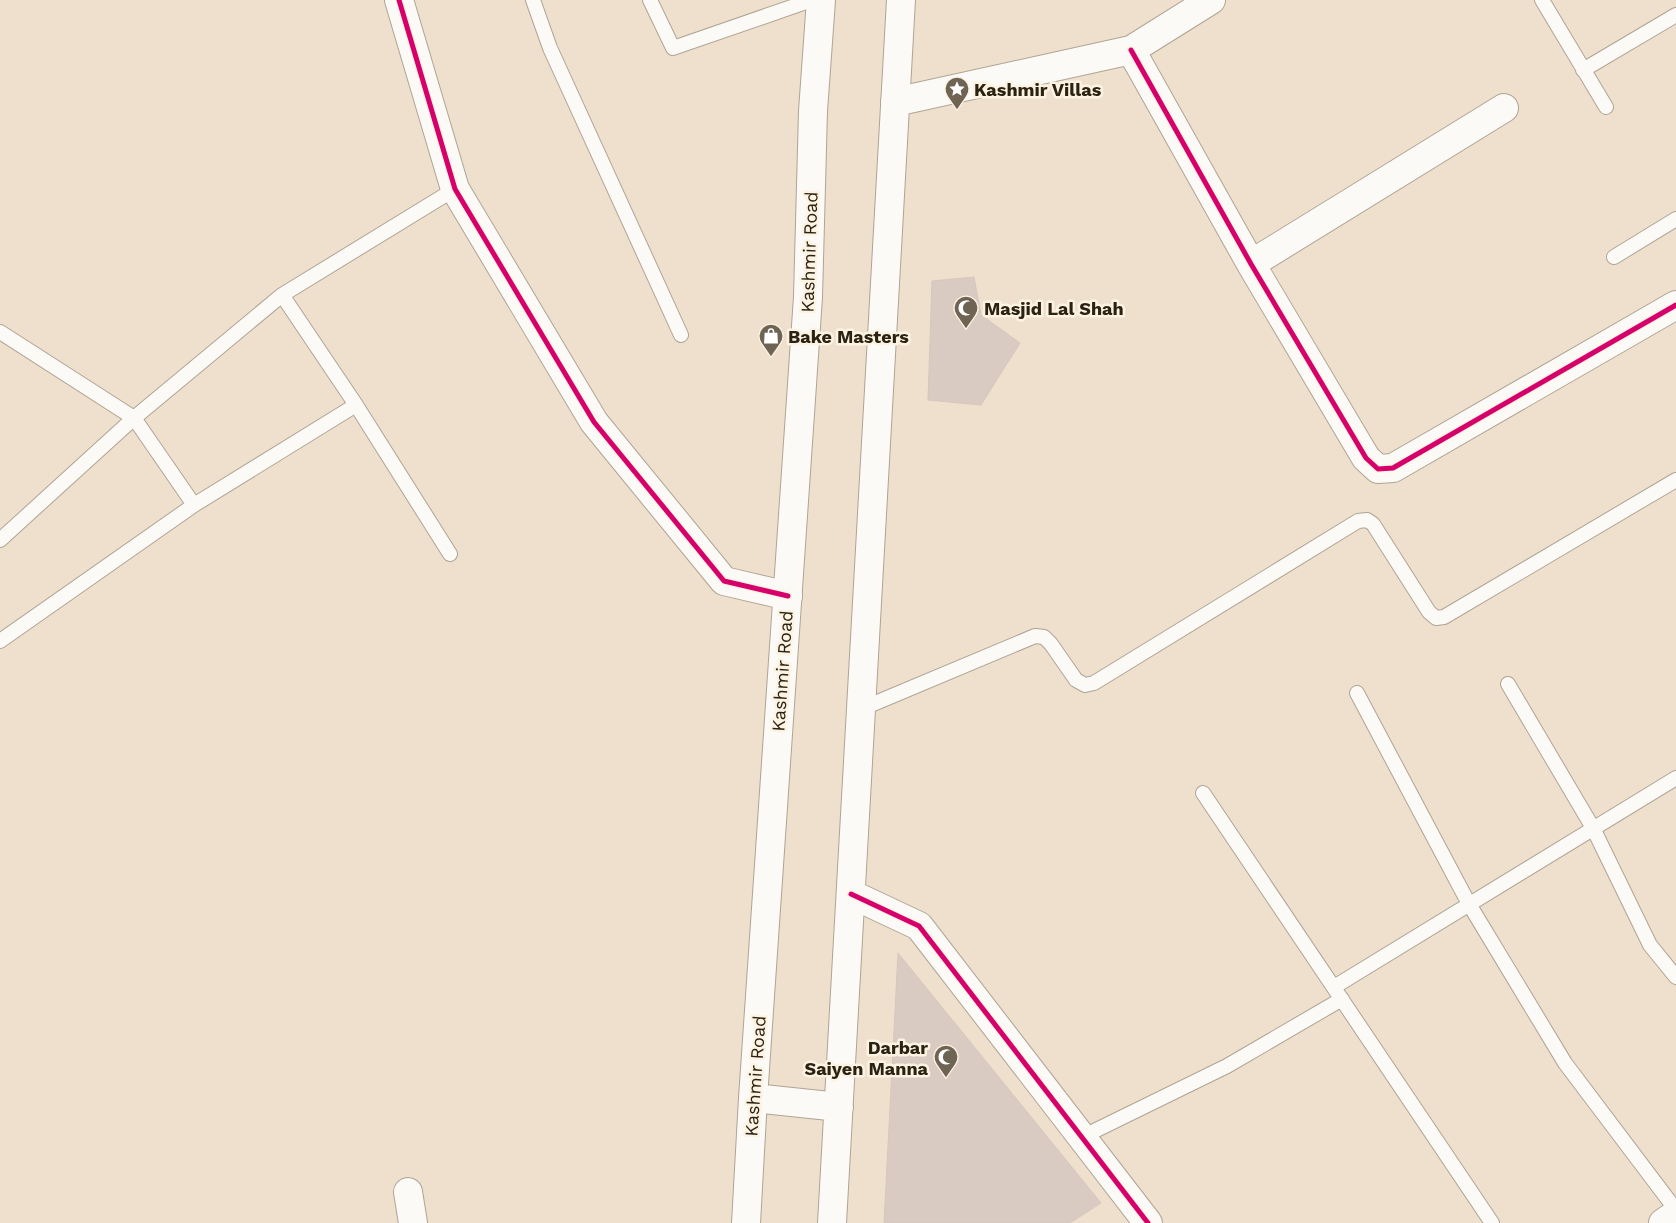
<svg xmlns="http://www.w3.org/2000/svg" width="1676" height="1223" viewBox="0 0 1676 1223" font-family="'Work Sans',sans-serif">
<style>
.building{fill:#dacbc2;stroke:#d6c7be}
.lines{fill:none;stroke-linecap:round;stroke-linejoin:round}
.lane-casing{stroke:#afa494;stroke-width:16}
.street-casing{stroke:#afa494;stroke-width:30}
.secondary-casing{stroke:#afa494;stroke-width:30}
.primary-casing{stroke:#afa494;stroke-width:30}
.lane{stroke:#fcfaf7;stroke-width:14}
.street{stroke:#fcfaf7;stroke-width:28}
.secondary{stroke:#fcfaf7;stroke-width:28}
.primary{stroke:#fcfaf7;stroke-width:28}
.cycleway-casing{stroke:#fdf3e3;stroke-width:8}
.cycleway{stroke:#d6006c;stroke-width:5}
.labels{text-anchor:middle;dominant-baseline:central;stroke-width:5;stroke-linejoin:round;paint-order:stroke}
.poi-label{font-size:18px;font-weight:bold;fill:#2b2213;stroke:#fdf3e3;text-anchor:start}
.street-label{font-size:18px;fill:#2b2213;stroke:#fdf3e3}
</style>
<rect width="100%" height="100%" fill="#eee0cc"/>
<path class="building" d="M974,277L981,315L1020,343L981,405L928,400L932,281Z
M898,953L1101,1203L1070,1223H884Z"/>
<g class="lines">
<defs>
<path id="lane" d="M533,0L550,48L681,335
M650,0L673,48L812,0
M1542,0L1606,107
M1583,70L1676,15
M1614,257L1676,219
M282,295L356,405L450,554
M0,332L134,418L194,505
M0,540L134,418L282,295L455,189
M0,641L194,505L356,405
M1508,684L1593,828L1650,945L1676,977
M1357,693L1469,904L1565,1063L1676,1210
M861,709L1035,636L1044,637L1051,644L1076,680L1085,685L1094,683L1358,521L1367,520L1373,524L1429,612L1436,618L1444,617L1676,480
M1203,793L1492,1223
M1334,987L1676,778
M1082,1137L1227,1066L1342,999"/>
<path id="street" d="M399,0L455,189L594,422L724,581L788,596
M1131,50L1251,264L1366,458L1378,469L1393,468L1676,305
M895,102L1131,50L1211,0
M1251,264L1504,108
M851,894L919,926L1148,1223
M408,1192L413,1223"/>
<path id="secondary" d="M1663,1223L1676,1214"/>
<path id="primary" d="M753,1098L839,1107
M746,1223L753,1098L808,297L813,111L821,0
M832,1223L901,0"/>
</defs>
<use href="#lane" class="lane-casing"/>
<use href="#street" class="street-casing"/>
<use href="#secondary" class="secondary-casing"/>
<use href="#primary" class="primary-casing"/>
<use href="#lane" class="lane"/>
<use href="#street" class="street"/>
<use href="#secondary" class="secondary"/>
<use href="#primary" class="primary"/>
<defs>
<path id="cycleway" d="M399,0L455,189L594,422L724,581L788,596
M1131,50L1251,264L1366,458L1378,469L1393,468L1676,305
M851,894L919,926L1148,1223"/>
</defs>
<use href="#cycleway" class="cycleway-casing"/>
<use href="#cycleway" class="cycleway"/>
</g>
<defs>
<symbol id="sight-pin" viewBox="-11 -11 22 30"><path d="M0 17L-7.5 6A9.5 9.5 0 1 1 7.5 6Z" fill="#6f6454" stroke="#fdf3e3"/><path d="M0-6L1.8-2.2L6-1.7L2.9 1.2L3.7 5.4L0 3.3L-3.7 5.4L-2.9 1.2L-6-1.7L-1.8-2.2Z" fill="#fff"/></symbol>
<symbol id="mosque-pin" viewBox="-11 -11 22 30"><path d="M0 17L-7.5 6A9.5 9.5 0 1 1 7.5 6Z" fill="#6f6454" stroke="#fdf3e3"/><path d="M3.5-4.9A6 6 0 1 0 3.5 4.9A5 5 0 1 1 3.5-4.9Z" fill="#fff"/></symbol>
<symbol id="shop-pin" viewBox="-11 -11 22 30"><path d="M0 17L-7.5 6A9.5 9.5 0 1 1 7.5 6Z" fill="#6f6454" stroke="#fdf3e3"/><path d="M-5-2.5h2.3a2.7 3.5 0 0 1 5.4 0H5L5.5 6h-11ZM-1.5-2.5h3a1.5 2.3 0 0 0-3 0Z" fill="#fff"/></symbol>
</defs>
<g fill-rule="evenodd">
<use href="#sight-pin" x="943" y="75" width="28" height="38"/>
<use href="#mosque-pin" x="952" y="294" width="28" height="38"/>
<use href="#shop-pin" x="757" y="322" width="28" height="38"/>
<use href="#mosque-pin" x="932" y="1043" width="28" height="38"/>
</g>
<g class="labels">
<g class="poi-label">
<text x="974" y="89">Kashmir Villas</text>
<text x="984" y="308">Masjid Lal Shah</text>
<text x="788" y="336">Bake Masters</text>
<text x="928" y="1047" text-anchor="end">Darbar<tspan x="928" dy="21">Saiyen Manna</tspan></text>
</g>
<g class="street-label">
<text transform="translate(809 252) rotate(-88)">Kashmir Road</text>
<text transform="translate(782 671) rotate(-86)">Kashmir Road</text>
<text transform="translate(755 1076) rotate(-86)">Kashmir Road</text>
</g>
</g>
</svg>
